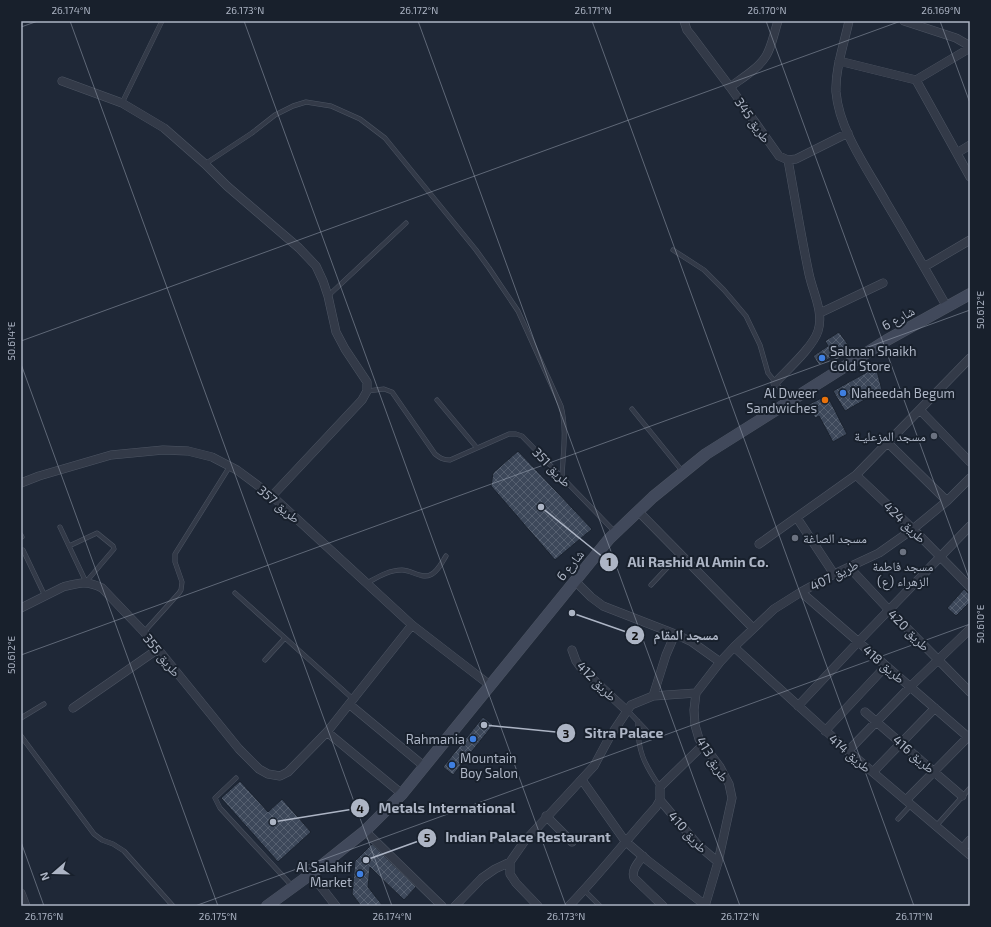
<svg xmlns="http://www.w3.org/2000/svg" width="991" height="927" font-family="'Exo 2','Noto Naskh Arabic',sans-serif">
<defs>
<pattern id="building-cross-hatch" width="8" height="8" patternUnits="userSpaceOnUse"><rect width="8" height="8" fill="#3d485a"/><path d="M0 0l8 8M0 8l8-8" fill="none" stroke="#566070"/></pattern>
</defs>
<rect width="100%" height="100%" fill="#1f2837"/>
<path fill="url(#building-cross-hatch)" stroke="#1a222e" d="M839 332 849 346 819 365 813 356 828 346 825 341Z
M876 367 882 390 845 411 833 391Z
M827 395 847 434 833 442 819 416 815 418 808 405Z
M518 451 592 529 555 560 491 486 493 473Z
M964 589 970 595V602L956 616 947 608Z
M483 717 493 725 453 775 443 767Z
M240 781 268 812 282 799 311 832 278 862 221 798Z
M372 844 416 887 404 900 370 867 368 887 383 906H361L352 894 355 861Z"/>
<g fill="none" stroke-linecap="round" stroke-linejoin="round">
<g stroke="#4d5563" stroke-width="5">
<path id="lane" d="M122 103 162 21
M205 164 252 133 275 115 293 106 306 102 331 106 360 119 385 138 476 250 489 268 518 311 561 406C567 429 563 453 562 477
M673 250 704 270 724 290 746 316 760 345 768 373 790 401
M328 296 406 223
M367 391 384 389 392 392 435 454C440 458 443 460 450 460L509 434H516L522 436 615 532
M437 400 477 448
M632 409 683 472
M60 527 86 582 114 549 113 546 97 533 69 546
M21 535 22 537
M23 550 45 596
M367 583C378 577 389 570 402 570 411 570 422 579 430 575 437 573 442 562 446 556
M651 585 680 554
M235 593 353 699
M144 632 179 593 181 590 182 582 175 562V554L230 466
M265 660 285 638
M627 710 646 730
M21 718 44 704
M638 721C637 750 644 764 660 787
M21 736 94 834 102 840 113 844 124 851 173 906
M236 778 215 798 220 808 293 887
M898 819 911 805
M936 826 970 788
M584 890 600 906"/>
</g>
<g stroke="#4d5563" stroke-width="9">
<path id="street" d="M684 21 687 30 691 35 730 87 779 156 788 160 796 159 848 133
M849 21C844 44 835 69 836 92 839 130 868 170 886 202 907 237 927 272 947 307
M904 21 956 38 970 46
M839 61 916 80 970 48
M916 80 970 177
M62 81 122 103 164 128 205 164 227 186 299 248 316 266 323 281 328 296 336 332 345 349 367 382V391L362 400 272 496
M730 87C742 78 758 69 766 56 772 46 774 33 778 21
M957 153 970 145
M924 267 970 240
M820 313 883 283
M775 383C787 370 813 347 818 331 824 312 813 293 809 274 801 236 795 198 788 160
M920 410 970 462
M888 443 947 501
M856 475 913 529 970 587
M21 483 39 476 111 455 163 450 188 451 212 457 237 470 272 496 412 625 491 686
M638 511 753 628
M797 518 834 574
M759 544 856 475 970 358
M849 567 889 610 970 692
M575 581 591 597 603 606 675 634 692 642 720 662
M801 592 968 737
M21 608 63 587C78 583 87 580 102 588L144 632 239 749 259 769 268 774 280 776 288 772 327 732 412 625
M734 647 848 751 970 855
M572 650 576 661 581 668 626 710
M653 696 666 655 675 634
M349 704 425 767
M798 706 858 642 970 526
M73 708 158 649
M865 712 962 796
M825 731 886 666
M327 732 402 794
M848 751 910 687 970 629
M873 772 935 708
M582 780 625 841 647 860 705 905
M660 800 698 845 718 862
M906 800 970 735
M546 816 572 842
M365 831 442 906
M963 848 970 840
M643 856C638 863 631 870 634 878L663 906
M311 874 336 906
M21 893 26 906
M455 906 482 878 495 869 510 862
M538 906 516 883 510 874V862L524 842 594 766 609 738 631 705 653 696 696 693
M569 906C600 874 627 839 656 807L660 800V787L703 745
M705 906 718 862 732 798 729 784 720 767 699 739 695 725 694 710 696 693 720 662 734 647 774 609 801 592 834 574 879 553 913 529 947 501 970 478"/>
</g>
<g stroke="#4d5563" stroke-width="12">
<path id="secondary" d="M267 906 311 874 365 831 402 794 609 539 653 497 706 454 887 340 970 294"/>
</g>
<use href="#lane" stroke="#333a48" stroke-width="4"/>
<use href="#street" stroke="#333a48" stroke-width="8"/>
<use href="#secondary" stroke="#41495b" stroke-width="11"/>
</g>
<path fill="none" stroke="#adb5c5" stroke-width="1" stroke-opacity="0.45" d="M70 21 392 906M244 21 566 906M418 21 740 906M592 21 914 906M766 21 970 581M940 21 970 103M21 27 38 21M21 341 901 21M21 364 218 906M21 655 970 310M21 842 44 906M195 906 970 624"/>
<g fill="#3f7fe0" stroke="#18202c" stroke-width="1.5">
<circle cx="822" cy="358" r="4"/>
<circle cx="843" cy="393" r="4"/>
<circle cx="473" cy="739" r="4"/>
<circle cx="452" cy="765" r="4"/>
<circle cx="360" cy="874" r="4"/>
</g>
<circle fill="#e8710a" stroke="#18202c" stroke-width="1.5" cx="825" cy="400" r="4"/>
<g fill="#6b7280" stroke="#18202c" stroke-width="1.5">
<circle cx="934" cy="436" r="4"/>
<circle cx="795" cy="538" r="4"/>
<circle cx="903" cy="552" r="4"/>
</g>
<g text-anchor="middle" stroke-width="4" stroke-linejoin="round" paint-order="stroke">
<g font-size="13" fill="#adb5c5" stroke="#18202c">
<text transform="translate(753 120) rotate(55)" y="5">طريق 345</text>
<text transform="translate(898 318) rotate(-29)" y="5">شارع 6</text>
<text transform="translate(552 467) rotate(46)" y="5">طريق 351</text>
<text transform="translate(279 504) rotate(40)" y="5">طريق 357</text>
<text transform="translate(905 522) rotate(44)" y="5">طريق 424</text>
<text transform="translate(570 565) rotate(-51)" y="5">شارع 6</text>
<text transform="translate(834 575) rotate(-27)" y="5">طريق 407</text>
<text transform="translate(909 630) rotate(45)" y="5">طريق 420</text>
<text transform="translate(162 655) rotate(51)" y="5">طريق 355</text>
<text transform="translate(884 664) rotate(41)" y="5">طريق 418</text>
<text transform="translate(597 681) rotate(45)" y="5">طريق 412</text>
<text transform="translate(850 753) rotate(41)" y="5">طريق 414</text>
<text transform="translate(914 754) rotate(41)" y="5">طريق 416</text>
<text transform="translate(713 759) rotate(59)" y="5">طريق 413</text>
<text transform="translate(688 832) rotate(48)" y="5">طريق 410</text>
</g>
<g font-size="13" fill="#adb5c5" stroke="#18202c" text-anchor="start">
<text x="830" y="356">Salman Shaikh<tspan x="830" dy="15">Cold Store</tspan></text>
<text x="817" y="398" text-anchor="end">Al Dweer<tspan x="817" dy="15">Sandwiches</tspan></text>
<text x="851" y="398">Naheedah Begum</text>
<text x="926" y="441" text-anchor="end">مسجد المزعليـة</text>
<text x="803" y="543">مسجد الصاغة</text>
<text x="903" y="571" text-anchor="middle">مسجد فاطمة<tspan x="903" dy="15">الزهراء (ع)</tspan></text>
<text x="465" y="744" text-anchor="end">Rahmania</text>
<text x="460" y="763">Mountain<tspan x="460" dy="15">Boy Salon</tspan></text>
<text x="352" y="872" text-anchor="end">Al Salahif<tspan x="352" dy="15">Market</tspan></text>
</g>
</g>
<path fill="none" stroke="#adb5c5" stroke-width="1.5" d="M541 507L609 562M572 613L635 635M484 725L566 733M273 822L360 808M366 860L427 838"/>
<g fill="#adb5c5" stroke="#18202c" stroke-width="1.5">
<circle cx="541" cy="507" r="4"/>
<circle cx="572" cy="613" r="4"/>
<circle cx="484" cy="725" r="4"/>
<circle cx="273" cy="822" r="4"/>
<circle cx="366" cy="860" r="4"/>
<circle cx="609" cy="562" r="10"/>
<circle cx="635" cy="635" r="10"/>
<circle cx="566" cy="733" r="10"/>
<circle cx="360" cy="808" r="10"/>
<circle cx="427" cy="838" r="10"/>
</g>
<g font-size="12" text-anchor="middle" font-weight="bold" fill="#111">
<text x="609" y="566">1</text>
<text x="635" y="640">2</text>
<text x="566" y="738">3</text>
<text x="360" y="813">4</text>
<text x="427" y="842">5</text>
</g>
<g font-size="14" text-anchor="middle" font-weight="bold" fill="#adb5c5" stroke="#18202c" stroke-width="4" stroke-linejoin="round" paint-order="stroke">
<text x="698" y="567">Ali Rashid Al Amin Co.</text>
<text x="686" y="640">مسجد المقام</text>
<text x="624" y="738">Sitra Palace</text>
<text x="447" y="813">Metals International</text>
<text x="528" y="842">Indian Palace Restaurant</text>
</g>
<rect width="991" height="927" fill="none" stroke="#18202c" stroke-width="44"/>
<g transform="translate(54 873) rotate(250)" stroke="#18202c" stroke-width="3" paint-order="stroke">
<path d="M0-3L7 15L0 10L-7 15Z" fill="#adb5c5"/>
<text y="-6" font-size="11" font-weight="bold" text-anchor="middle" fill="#adb5c5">N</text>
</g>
<rect x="22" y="22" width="947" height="883" fill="none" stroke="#adb5c5" stroke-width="1.5"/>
<g font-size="10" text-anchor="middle" fill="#adb5c5">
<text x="71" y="14">26.174°N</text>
<text x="245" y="14">26.173°N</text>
<text x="419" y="14">26.172°N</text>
<text x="593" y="14">26.171°N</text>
<text x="767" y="14">26.170°N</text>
<text x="941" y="14">26.169°N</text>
<text transform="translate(980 310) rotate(-90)" y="4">50.612°E</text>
<text transform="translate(11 341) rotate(-90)" y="4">50.614°E</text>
<text transform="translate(980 624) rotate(-90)" y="4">50.610°E</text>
<text transform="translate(11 655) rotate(-90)" y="4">50.612°E</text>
<text x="44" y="920">26.176°N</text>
<text x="218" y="920">26.175°N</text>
<text x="392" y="920">26.174°N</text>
<text x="566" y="920">26.173°N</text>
<text x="740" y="920">26.172°N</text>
<text x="914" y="920">26.171°N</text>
</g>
</svg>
